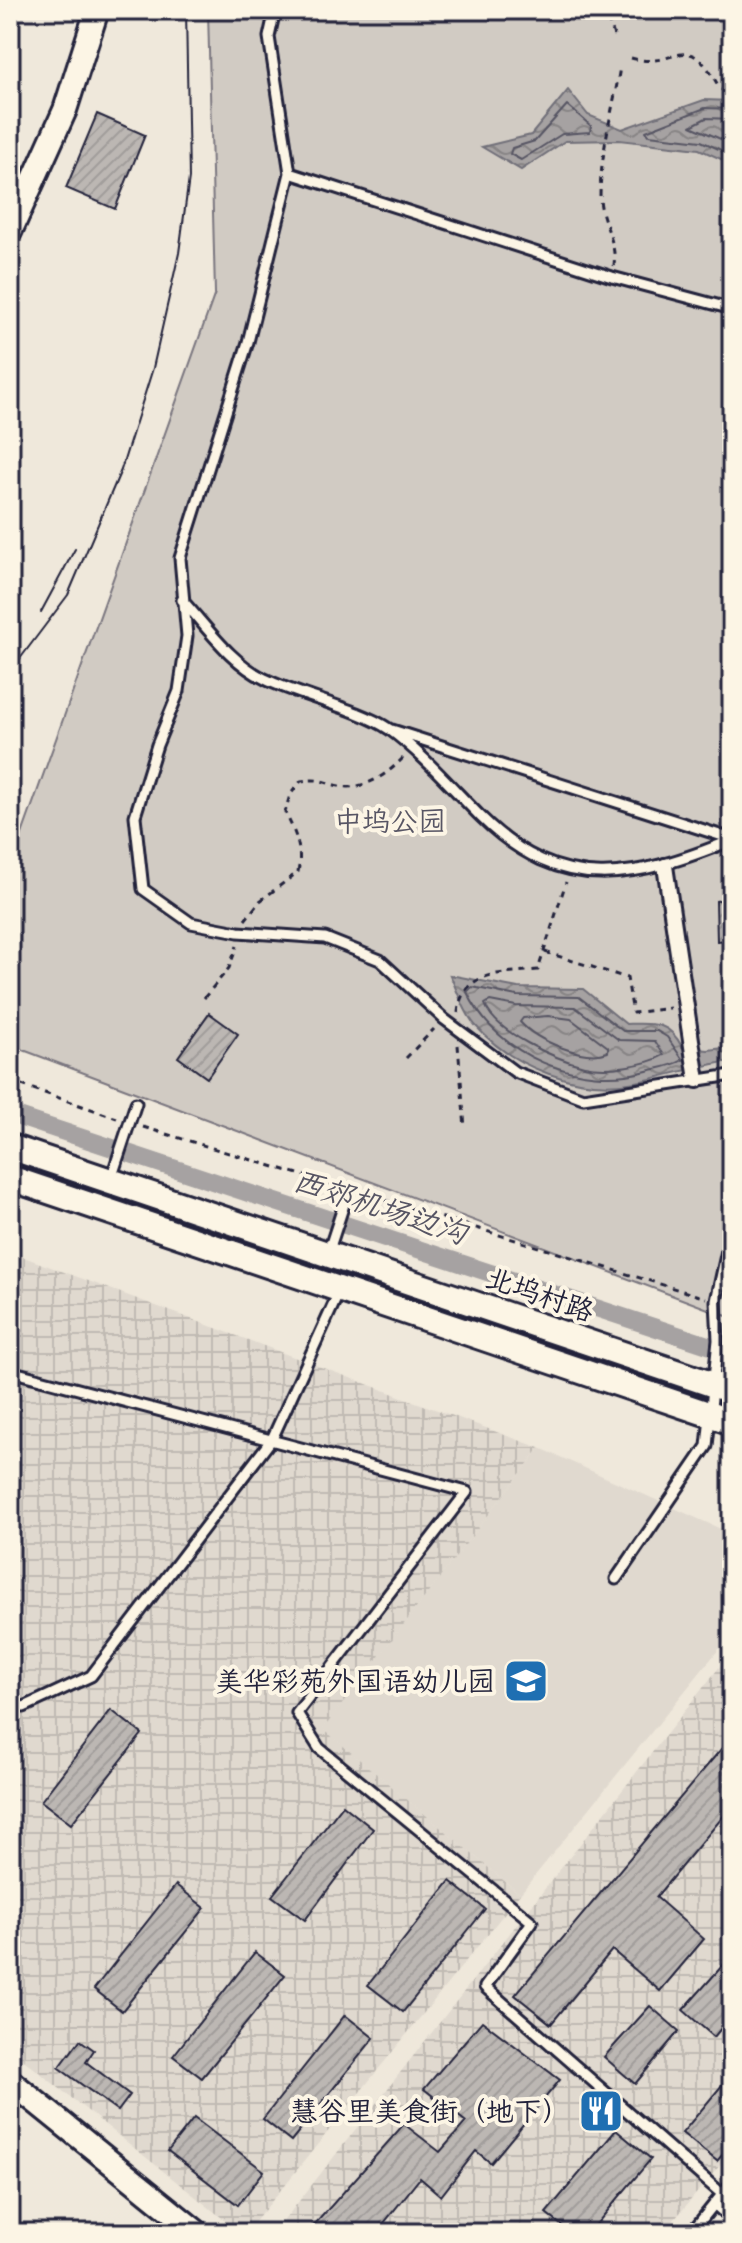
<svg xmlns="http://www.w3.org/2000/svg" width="742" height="2243" font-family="Mynerve,'LXGW WenKai TC',sans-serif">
<defs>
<pattern id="industrial-grid" width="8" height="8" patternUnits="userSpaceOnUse" patternTransform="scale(2)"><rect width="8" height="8" fill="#e0d9cf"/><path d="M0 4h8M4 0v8" fill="none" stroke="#c0bab3"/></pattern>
<pattern id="water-waves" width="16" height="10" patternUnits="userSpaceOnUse" patternTransform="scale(2)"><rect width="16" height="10" fill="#a6a2a2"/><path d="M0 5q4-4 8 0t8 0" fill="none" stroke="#878485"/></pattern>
<pattern id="building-hatch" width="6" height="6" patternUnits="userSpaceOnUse" patternTransform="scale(2)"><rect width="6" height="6" fill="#bcb7b3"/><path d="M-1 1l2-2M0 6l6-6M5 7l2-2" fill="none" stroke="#a19d9b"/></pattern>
</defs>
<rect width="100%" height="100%" fill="#efe8db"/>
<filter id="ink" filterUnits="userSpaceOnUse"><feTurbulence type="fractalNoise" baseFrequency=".0125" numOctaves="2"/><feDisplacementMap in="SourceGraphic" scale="16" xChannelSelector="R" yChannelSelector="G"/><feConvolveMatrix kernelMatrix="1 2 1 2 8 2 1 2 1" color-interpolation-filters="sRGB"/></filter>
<g filter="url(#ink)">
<path fill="#e0d9cf" d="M540 1448 732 1534V1633L520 1894 322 1729Z"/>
<path fill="url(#industrial-grid)" d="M10 1252 540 1448 323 1729 520 1894 246 2233H241L10 2049Z
M732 1651V2151L663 2233H274Z"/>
<path fill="#d1cbc3" stroke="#7a767f" stroke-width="2" d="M208 10H732V1318L10 1045V868L215 293Z"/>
<path fill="url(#water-waves)" stroke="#716f79" stroke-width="2" d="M568 90 588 115 622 129 704 100 732 101V164L699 149 619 140 565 141 521 170 482 147 531 135Z
M450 975 518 988 583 989 626 1024C653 1023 669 1021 682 1047L708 1050 732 1047V1061C699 1065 668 1076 636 1082 580 1093 512 1068 475 1025 464 1012 457 990 450 975Z"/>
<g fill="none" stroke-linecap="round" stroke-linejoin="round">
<path stroke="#575564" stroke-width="2" d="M567 105 591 126 590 132 562 134 521 160 510 154 512 148 535 141Z
M732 109 705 108 646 131 649 135 701 141 732 155
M732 119 706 118 691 126 732 144
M472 987 517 996 579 997 623 1031H657L667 1037 683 1060C673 1066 659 1068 647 1071 579 1089 498 1057 467 992Z
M490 1001 516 1006 575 1007 619 1040 655 1041 664 1055C645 1066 606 1071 584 1066 556 1059 495 1033 485 1004Z
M548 1016 571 1019 608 1047V1052C584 1061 537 1041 520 1022L523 1018Z"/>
<path stroke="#a6a2a2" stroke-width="18" d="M10 1114 732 1353"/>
</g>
<path fill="url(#building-hatch)" stroke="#22223b" stroke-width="2" d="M97 114 145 135 115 209 66 188Z
M732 899V939L717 941 716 901Z
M209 1013 238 1034 207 1078 178 1057Z
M111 1710 142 1734 71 1824 41 1801Z
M732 1736V1806L656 1897 704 1939 660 1991 612 1950 551 2024 515 1995Z
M343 1805 373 1829 305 1920 272 1896Z
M450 1881 485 1909 403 2012 368 1985Z
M176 1885 205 1908 122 2011 94 1989Z
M255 1952 285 1975 202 2078 173 2056Z
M732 1955V2015L714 2037 683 2010Z
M650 2006 679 2031 635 2084 604 2057Z
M345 2015 374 2038 291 2141 263 2119Z
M482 2021 560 2080 491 2163 476 2151 441 2196 420 2178 376 2233H307L404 2124 440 2152 466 2122 424 2089Z
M80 2040 94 2050 86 2062 130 2095 118 2111 59 2068Z
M732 2073V2144L717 2161 682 2133Z
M194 2118 264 2171 238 2205 168 2151Z
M616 2130 651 2159 589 2233H571L546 2213Z"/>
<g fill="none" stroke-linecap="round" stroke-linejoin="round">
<g stroke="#22223b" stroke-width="15">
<path id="service" d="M275 10 269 37 290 173 248 342 180 558 187 636 179 691 157 745 135 816 143 889 191 923 238 932 325 938 380 960 444 1019 515 1072 583 1098 732 1075
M290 173 612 277 732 309
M182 600C207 627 231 663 265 679 299 696 360 709 389 729 422 753 452 788 481 817 562 897 636 879 732 840
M392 730 732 839
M111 1179 136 1103
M328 1253 349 1189
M10 1371 467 1492 297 1713 319 1748 532 1922 485 1987 722 2194
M616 1579 707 1446 718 1340 716 1301 732 1227
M10 1705 24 1707 91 1676 272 1439 340 1290
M714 2204 732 2220
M691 2233 732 2182"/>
</g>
<g stroke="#22223b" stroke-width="20">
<path id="pedestrian" d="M665 866 697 1080"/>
</g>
<g stroke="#22223b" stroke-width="28">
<path id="tertiary" d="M10 232 65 110 97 10
M10 2081 198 2233"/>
</g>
<g stroke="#22223b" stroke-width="30">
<path id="secondary" d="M10 1147 732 1391
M10 1178 732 1422"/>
</g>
<path stroke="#22223b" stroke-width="3" stroke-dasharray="6 6" stroke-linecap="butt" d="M559 10C577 24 591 23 612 16L616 10
M608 19 615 38
M631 58C679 71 686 24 720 89L732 92
M614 266C617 240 601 222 600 198 600 154 613 110 620 67
M245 920 260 901 298 872C303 848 295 833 285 812L290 795 301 781C322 778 321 782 339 786 363 791 387 775 403 758
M545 952 627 978 633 1013 670 1008
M204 998 229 968 237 946
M458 1013C462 969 503 974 538 970L566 882
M458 1045 465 1128
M406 1058 434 1029
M10 1081 117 1118
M143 1127 338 1186
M361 1193 706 1298"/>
<use href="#service" stroke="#fcf5e5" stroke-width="9"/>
<use href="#pedestrian" stroke="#fcf5e5" stroke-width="14"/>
<use href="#tertiary" stroke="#fcf5e5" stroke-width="22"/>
<use href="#secondary" stroke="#fcf5e5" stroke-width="24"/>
<path stroke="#22223b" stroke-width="2" d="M41 612 75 549
M10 672 68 595 121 470 153 368 179 253 189 178 186 10"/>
</g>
</g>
<defs>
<g id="school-square" transform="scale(2.3)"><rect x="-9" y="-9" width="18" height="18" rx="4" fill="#1f6fb2" stroke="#fcf5e5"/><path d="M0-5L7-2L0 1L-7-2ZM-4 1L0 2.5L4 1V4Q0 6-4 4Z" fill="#fff"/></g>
<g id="restaurant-square" transform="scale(2.3)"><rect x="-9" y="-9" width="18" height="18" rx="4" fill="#1f6fb2" stroke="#fcf5e5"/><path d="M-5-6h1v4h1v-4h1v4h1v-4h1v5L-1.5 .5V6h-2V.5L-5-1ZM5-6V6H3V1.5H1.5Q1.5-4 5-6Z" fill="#fff"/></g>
</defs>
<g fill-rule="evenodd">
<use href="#school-square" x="526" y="1681"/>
<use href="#restaurant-square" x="601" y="2111"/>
</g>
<g text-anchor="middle" stroke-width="8" stroke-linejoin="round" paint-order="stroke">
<g font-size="28" fill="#575564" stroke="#fcf5e5">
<text x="390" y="831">中坞公园</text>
</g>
<g font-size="28" fill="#22223b" stroke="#fcf5e5">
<text transform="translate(540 1294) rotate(19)" y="10">北坞村路</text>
</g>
<g font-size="28" fill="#22223b" stroke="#fcf5e5" text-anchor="end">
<text x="495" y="1691">美华彩苑外国语幼儿园</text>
<text x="570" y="2121">慧谷里美食街（地下）</text>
</g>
<g font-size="30" font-style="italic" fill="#575564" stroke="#fcf5e5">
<text transform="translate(380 1207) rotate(18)" y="10">西郊机场边沟</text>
</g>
</g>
<rect width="742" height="2243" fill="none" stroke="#fcf5e5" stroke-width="40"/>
<rect x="20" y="20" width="702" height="2203" fill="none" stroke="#22223b" stroke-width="3" filter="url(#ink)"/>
</svg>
